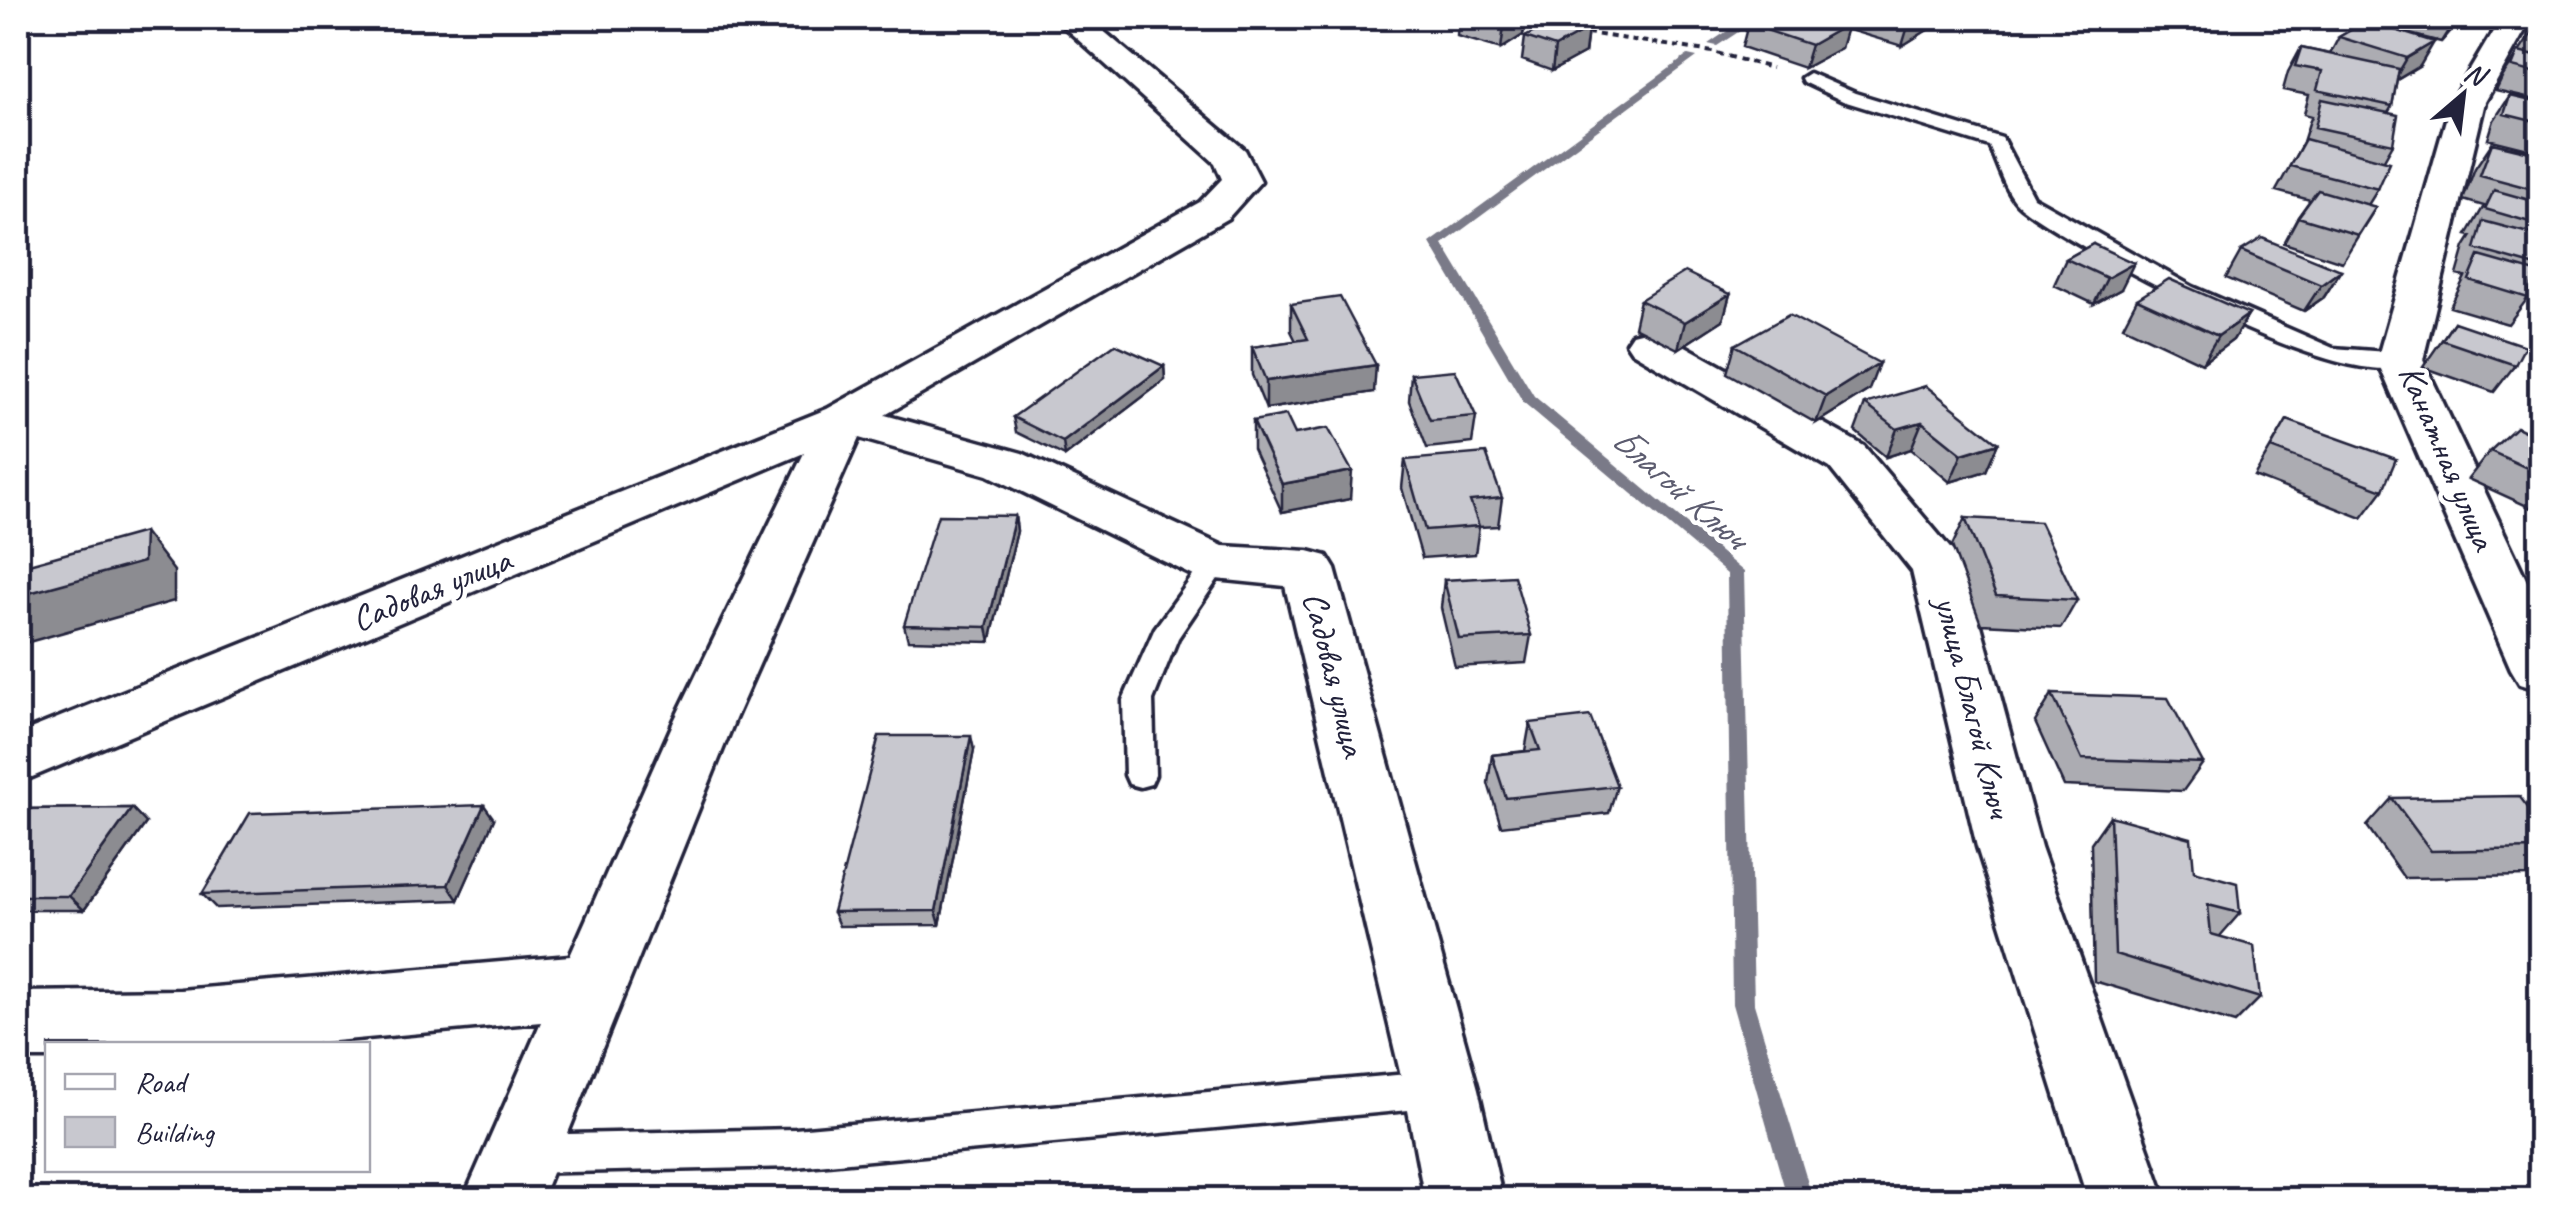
<svg xmlns="http://www.w3.org/2000/svg" width="2558" height="1217" font-family="Caveat,sans-serif">
<rect width="100%" height="100%" fill="#fff"/>
<filter id="ink" filterUnits="userSpaceOnUse"><feTurbulence type="fractalNoise" baseFrequency=".01" numOctaves="2"/><feDisplacementMap in="SourceGraphic" scale="20" xChannelSelector="R" yChannelSelector="G"/><feConvolveMatrix kernelMatrix="1 2 1 2 8 2 1 2 1" color-interpolation-filters="sRGB"/></filter>
<g filter="url(#ink)">
<g fill="none" stroke-linecap="round" stroke-linejoin="round">
<path fill="#7a7a88" fill-rule="evenodd" d="M1759 18H1778L1749 25 1717 46 1708 44 1742 21Z
M1688 55 1697 57 1443 244 1534 396 1744 572 1754 1004 1813 1200H1788L1732 1004 1727 574 1523 402 1430 243Z"/>
<g stroke="#22223b" stroke-width="7">
<path id="service" d="M1809 73 1855 93 2002 138 2033 197 2193 287 2333 348 2400 353 2411 360C2365 408 2069 244 2021 207 2006 195 1997 163 1989 146L1843 101 1803 82 1801 78Z
M1215 555 1228 564 1178 638 1153 700 1155 775 1151 784 1140 787 1129 784 1125 775 1123 700 1155 628 1206 558Z
M1441 1071 1454 1077 1460 1089 1454 1101 1441 1107 795 1167 523 1173 509 1167 504 1154 509 1141 523 1135 795 1129Z"/>
</g>
<g stroke="#22223b" stroke-width="7">
<path id="minor" d="M1054 18H1088L1245 150 1261 181 1228 218 885 415 1022 453 1223 546 1308 551 1327 556 1335 569 1478 1089 1503 1200H1425L1404 1089 1285 586 1196 577 988 475 859 438 735 719 541 1200H463L541 1022 302 1044H48V1058H18V992L180 990 570 956 675 719 804 453 18 783V734L827 409 1200 202 1222 179 1215 163Z
M1514 18H1555L1558 22 1542 32 1518 25Z
M2501 18H2532L2485 102 2423 360 2540 609V690L2520 684 2511 669 2377 360 2451 102Z
M1648 330 1664 334 1864 446 1965 566 2041 847 2166 1200H2088L1977 847 1912 571 1830 468 1632 352 1626 343 1632 334Z"/>
</g>
<path stroke="#22223b" stroke-width="4" stroke-dasharray="6 5" stroke-linecap="butt" d="M1587 33 1713 52 1771 68"/>
<use href="#service" fill="#fff" fill-rule="evenodd"/>
<use href="#minor" fill="#fff" fill-rule="evenodd"/>
</g>
<path fill="#acacb2" stroke="#22223b" stroke-width="2.5" d="M1458 18H1526L1523 35 1501 49 1457 36Z
M1839 18H1933L1929 29 1902 46 1846 29 1841 48 1804 68 1742 47 1748 24 1838 21Z
M2368 18H2462L2441 42 2395 30 2420 66 2397 80 2392 106 2388 113 2393 144 2384 160 2378 189 2368 205 2376 207 2342 262 2284 243 2298 217 2310 200 2276 191 2303 142 2309 123 2312 116 2304 114 2309 95 2283 90 2288 72 2301 48 2330 54 2339 37 2366 22Z
M2540 21V101L2496 91 2503 76Z
M1588 29 1585 53 1552 71 1522 60 1525 37Z
M2510 96 2540 103V271L2533 281 2528 298 2508 324 2450 307 2465 277 2457 275 2465 247 2472 236 2467 235 2484 206 2463 200 2475 168 2492 143 2534 153 2536 151 2488 139 2494 120Z
M2093 244 2121 289 2094 304 2054 285 2066 259Z
M2241 251 2341 270 2324 297 2304 311 2226 278Z
M1730 294 1723 320 1678 349 1634 327 1640 300Z
M2137 299 2249 314 2233 340 2202 363 2123 326Z
M1291 304 1374 392 1266 409 1252 375V347L1296 341 1291 331Z
M2454 322 2515 365 2494 392 2423 367Z
M1735 345 1869 390 1816 423 1727 373Z
M1164 366 1165 380 1065 456 1016 432 1013 417Z
M1411 374 1476 416 1472 443 1427 448 1409 401Z
M1865 404 1998 443 1986 471 1950 482 1911 449 1886 457 1855 431Z
M2287 420 2383 490 2362 518 2254 476Z
M1253 421 1295 434 1350 499 1282 512 1253 449Z
M2540 438V509L2538 511 2468 479 2490 451Z
M1405 460 1502 498 1498 526 1479 527 1475 554 1422 558 1402 488Z
M1015 516 1017 531 990 642 908 640 904 625Z
M1965 518 2077 600 2061 628 1981 624 1952 546Z
M1444 580 1531 635 1526 663 1455 667 1441 608Z
M2052 694 2203 763 2183 791 2064 786 2035 722Z
M1530 723 1617 786 1609 813 1501 826 1488 783 1492 755 1525 751Z
M974 750 940 925 839 926 833 912Z
M2392 798 2540 823V868L2531 876 2404 878 2367 826Z
M132 808 146 823 84 910H18V809Z
M2110 816 2194 871 2240 913 2220 936 2260 998 2235 1023 2094 981 2091 843Z
M494 819 458 900 216 908 202 894Z"/>
<path fill="#8c8c91" stroke="#22223b" stroke-width="2.5" d="M1518 18H1526L1523 35 1501 49 1504 26Z
M1918 18H1933L1929 29 1902 46 1909 23Z
M2397 18H2403L2395 30 2384 42Z
M2456 18H2462L2441 42Z
M1848 24 1841 48 1804 68 1811 45Z
M1588 29 1585 53 1552 71 1555 47Z
M2434 42 2420 66 2393 82 2407 58Z
M2134 263 2121 289 2094 304 2107 278Z
M2341 270 2324 297 2304 311 2321 285Z
M1730 294 1723 320 1678 349 1685 322Z
M2249 314 2233 340 2202 363 2218 336Z
M1879 363 1869 390 1816 423 1826 396Z
M1376 365 1374 392 1266 409V381Z
M1164 366 1165 380 1065 456 1063 442Z
M1922 422 1911 449 1886 457 1897 429Z
M1998 443 1986 471 1950 482 1962 454Z
M1352 471 1350 499 1282 512V484Z
M1015 516 1017 531 990 642 987 627Z
M144 532 174 571V601L18 645V596Z
M971 736 974 750 940 925 936 911Z
M484 805 494 819 458 900 448 885Z
M132 808 146 823 84 910 69 896Z"/>
<path fill="#c8c8cf" stroke="#22223b" stroke-width="2.5" d="M1476 18H1518L1504 26Z
M1759 18H1827L1848 24 1811 45 1748 24Z
M1890 18H1918L1909 23Z
M1559 19 1588 29 1555 47 1525 37Z
M2366 21 2434 42 2407 58 2339 37Z
M2538 23H2540V37L2531 35Z
M2301 48 2399 69 2392 106 2317 90 2322 71 2295 66Z
M2518 52 2540 57V74L2512 67Z
M2510 96 2540 103V123L2504 114Z
M2322 99 2398 115 2393 144 2315 127Z
M2305 139 2390 162 2378 189 2290 166Z
M2492 143 2538 154 2540 146V191L2480 175Z
M2318 190 2376 207 2358 235 2298 217Z
M2494 190 2540 203V225L2485 209Z
M2483 221 2540 236V267L2475 249Z
M2262 238 2341 270 2321 285 2241 251Z
M2093 244 2134 263 2107 278 2066 259Z
M2479 256 2536 272 2528 298 2469 280Z
M1685 272 1730 294 1685 322 1640 300Z
M2169 279 2249 314 2218 336 2137 299Z
M1340 297 1376 365 1266 381 1252 347 1308 339 1291 304Z
M1789 315 1879 363 1826 396 1735 345Z
M2454 322 2525 346 2515 365 2442 340Z
M1115 344 1164 366 1063 442 1013 417Z
M1455 370 1476 416 1430 420 1411 374Z
M1926 386 1998 443 1962 454 1922 422 1897 429 1865 404Z
M1286 415 1295 434 1328 428 1352 471 1282 484 1253 421Z
M2287 420 2396 459 2383 490 2271 448Z
M2516 427 2540 438V474L2490 451Z
M1486 453 1502 498 1470 501 1479 526 1425 530 1405 460Z
M938 515 1015 516 987 627 904 625Z
M1965 518 2040 522 2077 600 1996 596Z
M144 532 143 562 18 596V567Z
M1514 576 1531 635 1459 639 1444 580Z
M2052 694 2168 698 2203 763 2082 759Z
M1590 716 1617 786 1506 798 1492 755 1540 750 1530 723Z
M879 736H971L936 911 833 912Z
M2519 796 2540 823V849L2431 851 2392 798Z
M484 805 448 885 202 894 250 813Z
M132 808 69 896H18V809Z
M2110 816 2191 838 2194 871 2237 883 2240 913 2208 905 2211 934 2254 946 2260 998 2115 954Z"/>
</g>
<g text-anchor="middle" stroke-width="9" stroke-linejoin="round" paint-order="stroke">
<g font-size="35" fill="#22223b" stroke="#fff">
<text transform="translate(2448 457) rotate(67)" y="12">Канатная улица</text>
<text transform="translate(431 589) rotate(-22)" y="12">Садовая улица</text>
<text transform="translate(1335 674) rotate(76)" y="12">Садовая улица</text>
<text transform="translate(1974 707) rotate(76)" y="12">улица Благой Ключ</text>
</g>
<g font-size="38" font-style="italic" fill="#5c5c6f" stroke="#fff">
<text transform="translate(1680 487) rotate(41)" y="13">Благой Ключ</text>
</g>
</g>
<rect width="2558" height="1217" fill="none" stroke="#fff" stroke-width="60"/>
<rect x="30" y="30" width="2498" height="1157" fill="none" stroke="#22223b" stroke-width="4" filter="url(#ink)"/>
<rect x="45" y="1042" width="325" height="130" fill="#ffffff" stroke="#a7a7b1" stroke-width="2.5"/>
<rect x="65" y="1074" width="50" height="15" fill="#ffffff" stroke="#a7a7b1" stroke-width="2.5"/>
<text x="135" y="1092" font-size="30" fill="#22223b">Road</text>
<rect x="65" y="1117" width="50" height="30" fill="#c8c8cf" stroke="#a7a7b1" stroke-width="2.5"/>
<text x="135" y="1142" font-size="30" fill="#22223b">Building</text>
<g transform="translate(2463 95) rotate(28)" stroke="#ffffff" stroke-width="8" paint-order="stroke">
<path d="M0-8L18 38L0 25L-18 38Z" fill="#22223b"/>
<text y="-15" font-size="28" font-weight="bold" text-anchor="middle" fill="#22223b">N</text>
</g>
</svg>
